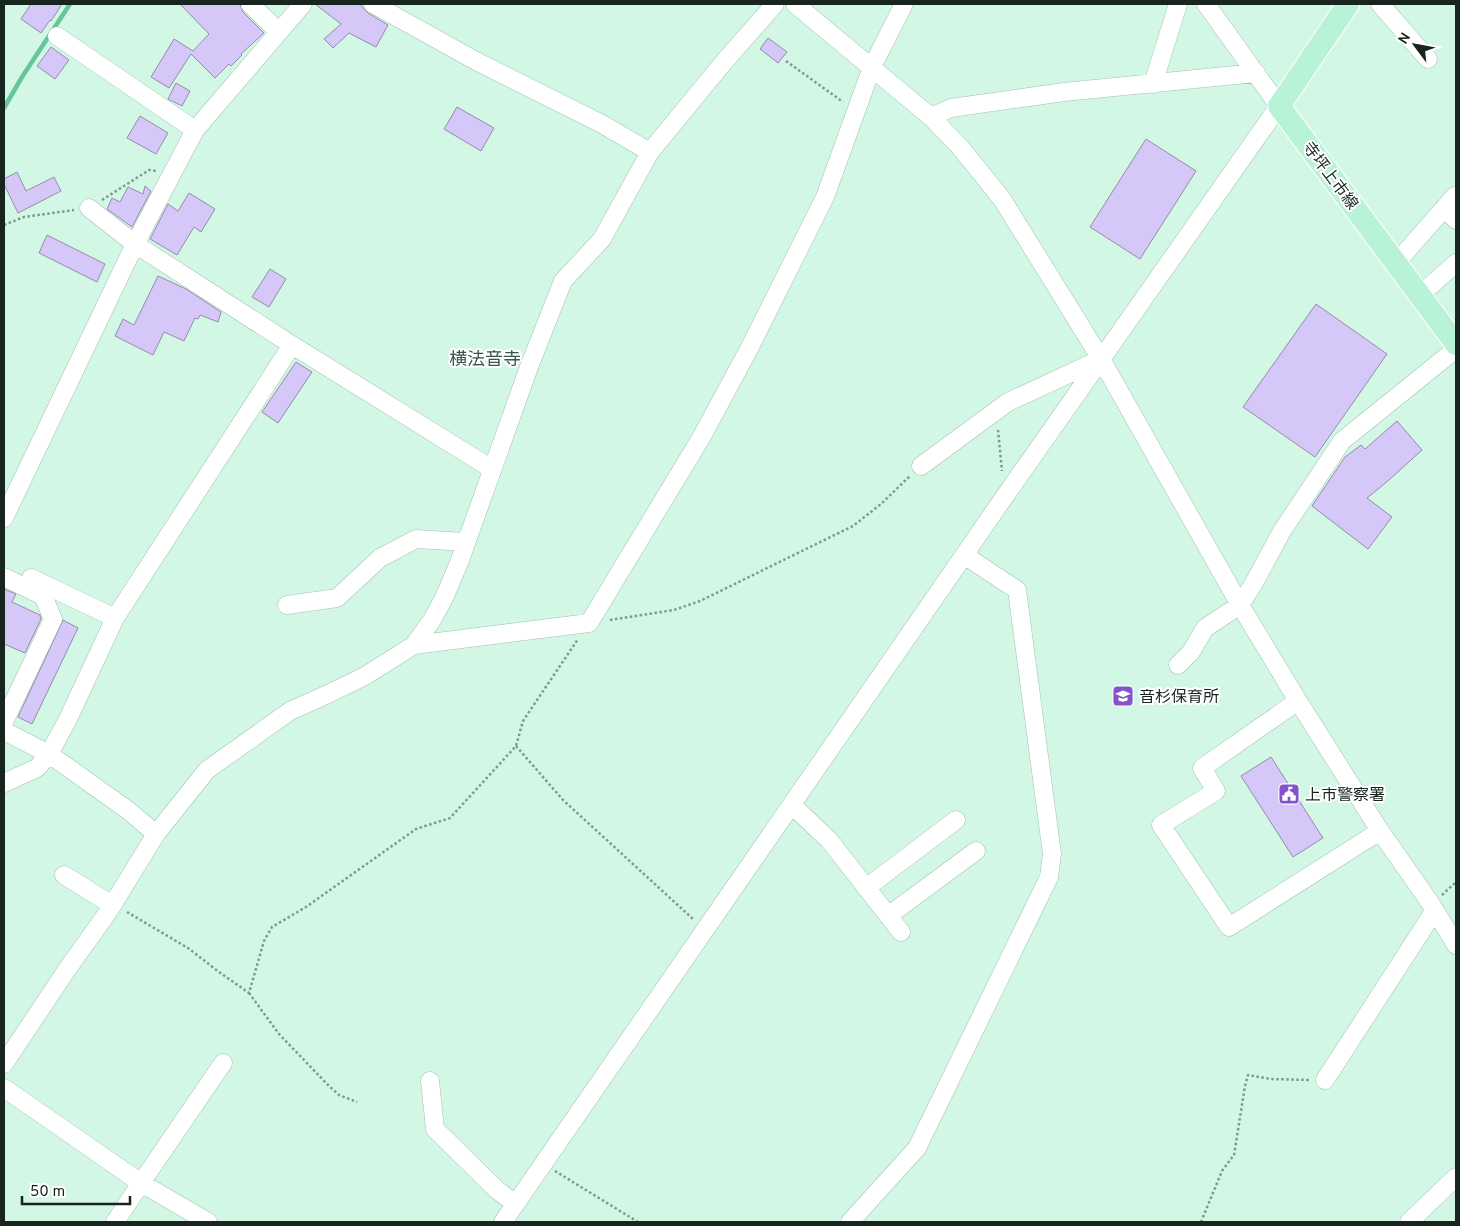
<svg xmlns="http://www.w3.org/2000/svg" width="1460" height="1226" font-family="Overpass,'Noto Sans JP',sans-serif">
<rect width="100%" height="100%" fill="#d3f7e5"/>
<g fill="none" stroke-linecap="round" stroke-linejoin="round">
<path stroke="#66c79c" stroke-width="4.5" d="M4 108 22 77 70 4"/>
</g>
<path fill="#d5c7f7" stroke="#948ca9" d="M31 4H62L51 21 50 20 41 33 21 19Z
M180 4H240L243 12 264 33 241 54 242 55 231 66 229 64 215 78 191 54 169 88 151 77 174 39 193 51 209 34Z
M315 4H360L368 13 388 25 376 47 349 33 333 48 324 39 341 24Z
M768 38 787 52 778 63 760 49Z
M51 47 69 60 55 79 37 66Z
M176 83 190 91 182 106 168 99Z
M457 107 494 128 481 151 444 129Z
M140 116 168 133 156 154 127 138Z
M1146 139 1196 171 1140 259 1090 227Z
M17 172 26 191 54 177 61 191 18 213 4 184V179Z
M145 186 151 191 132 227 107 209 112 198 120 202 128 187 143 194Z
M189 193 215 209 201 232 194 227 177 255 150 239 168 204 178 211Z
M47 235 105 264 97 282 39 253Z
M270 269 286 279 269 307 252 297Z
M158 276 186 289 221 312 218 322 200 315 198 319 195 318 184 341 164 332 153 355 115 336 123 319 134 325Z
M1316 304 1387 354 1315 457 1243 407Z
M296 362 312 372 278 423 262 412Z
M1397 421 1422 450 1389 480 1367 498 1392 517 1368 549 1312 506 1345 457 1361 445 1365 449Z
M4 589 16 594 12 602 40 615 41 619 25 653 4 644Z
M63 620 78 628 32 724 18 717Z
M1271 757 1323 838 1293 857 1241 776Z"/>
<g fill="none" stroke-linecap="round" stroke-linejoin="round">
<g stroke="#a0c2b1" stroke-width="19">
<path id="minor" d="M250 4 279 32
M373 4 476 61 602 124 650 152
M795 4 931 117 960 147 1002 199 1101 359 1240 605 1298 701 1380 831 1431 904 1456 945
M1380 4 1428 59
M57 36 195 130
M1153 84 1178 4
M931 117 951 108 1064 92 1256 73
M89 208 135 244 292 345 492 469
M1444 208 1456 220
M1396 263 1455 196
M1420 295 1456 263
M921 466 1008 402 1101 359
M4 518 135 244 195 130 303 4
M4 577 43 596 53 619 4 722
M31 578 115 618
M287 605 337 598 380 558 416 539 466 542
M414 645 589 623 701 438 750 347 825 197 872 67 904 4
M1178 665 1191 652 1205 628 1240 605 1254 583 1282 531 1342 441 1456 349
M1298 701 1202 768 1216 791 1161 825 1229 927 1380 831
M4 731 49 754 129 811 156 834
M4 783 37 768 49 754 68 719 115 618 292 345
M792 805 829 840 901 932
M64 875 112 905
M866 888 956 820
M888 916 976 851
M4 1064 66 971 108 912 156 834 207 770 290 711 328 694 365 676 414 645 432 620 445 596 460 560 529 367 563 281 602 239 650 152 723 63 775 4
M1325 1080 1435 910
M430 1081 435 1129 497 1190 516 1204
M4 1088 141 1183 115 1222
M208 1222 141 1183 223 1063
M503 1222 1005 496 1279 106 1206 4
M850 1222 917 1148 1049 877 1052 854 1017 590 964 555
M1409 1222 1456 1177"/>
</g>
<g stroke="#fff" stroke-width="24">
<path id="major" d="M1348 4 1279 106 1456 344"/>
</g>
<path stroke="#7f998c" stroke-width="2.5" stroke-dasharray="2.5 2.5" stroke-linecap="butt" d="M786 61 843 102
M102 200 149 170 156 171
M4 225 24 217 74 210
M998 430 1002 471
M610 620 674 610 700 601 853 526 881 504 911 475
M516 746 563 800 693 919
M1442 895 1456 882
M127 912 188 948 219 972 249 993 264 941 272 927 306 907 416 829 450 818 516 746 523 721 578 639
M249 993 279 1034 329 1086 339 1095 357 1102
M555 1171 638 1222
M1201 1222 1222 1171 1234 1155 1245 1086 1248 1075 1271 1079 1311 1080"/>
<use href="#minor" stroke="#fff" stroke-width="18"/>
<use href="#major" stroke="#b8f2d7" stroke-width="22"/>
</g>
<defs>
<g id="school-square" transform="scale(1.125)"><rect x="-9" y="-9" width="18" height="18" rx="4" fill="#8353cc" stroke="#fff"/><path d="M0-5L7-2L0 1L-7-2ZM-4 1L0 2.5L4 1V4Q0 6-4 4Z" fill="#fff"/></g>
<g id="civic-square" transform="scale(1.125)"><rect x="-9" y="-9" width="18" height="18" rx="4" fill="#8353cc" stroke="#fff"/><path d="M-.6-6.5H3V-4.5H.6V-3L4-1V1h2V6H-6V1h2V-1L-.6-3ZM-1.2 2.5V6h2.4V2.5Z" fill="#fff"/></g>
</defs>
<g fill-rule="evenodd">
<use href="#school-square" x="1123" y="696"/>
<use href="#civic-square" x="1289" y="794"/>
</g>
<g text-anchor="middle" stroke-width="4" stroke-linejoin="round" paint-order="stroke">
<g font-size="16" fill="#18251f" stroke="#fff">
<text transform="translate(1331 175) rotate(53)" y="6">寺坪上市線</text>
</g>
<g font-size="16" fill="#18251f" stroke="#fff" text-anchor="start">
<text x="1139" y="702">音杉保育所</text>
<text x="1305" y="800">上市警察署</text>
</g>
<g font-size="18" fill="#385748" stroke="#fff">
<text x="485" y="365">横法音寺</text>
</g>
</g>
<rect width="1460" height="1226" fill="none" stroke="#18251f" stroke-width="10"/>
<g transform="translate(1415 45) rotate(302)" stroke="#ffffff" stroke-width="4" paint-order="stroke">
<path d="M0-4L9 19L0 12L-9 19Z" fill="#18251f"/>
<text y="-8" font-size="14" font-weight="bold" text-anchor="middle" fill="#18251f">N</text>
</g>
<path d="M22 1196v8h108v-8" fill="none" stroke="#18251f" stroke-width="2.5"/>
<text x="30" y="1196" font-size="15" fill="#18251f" stroke="#ffffff" stroke-width="4" paint-order="stroke">50 m</text>
</svg>
